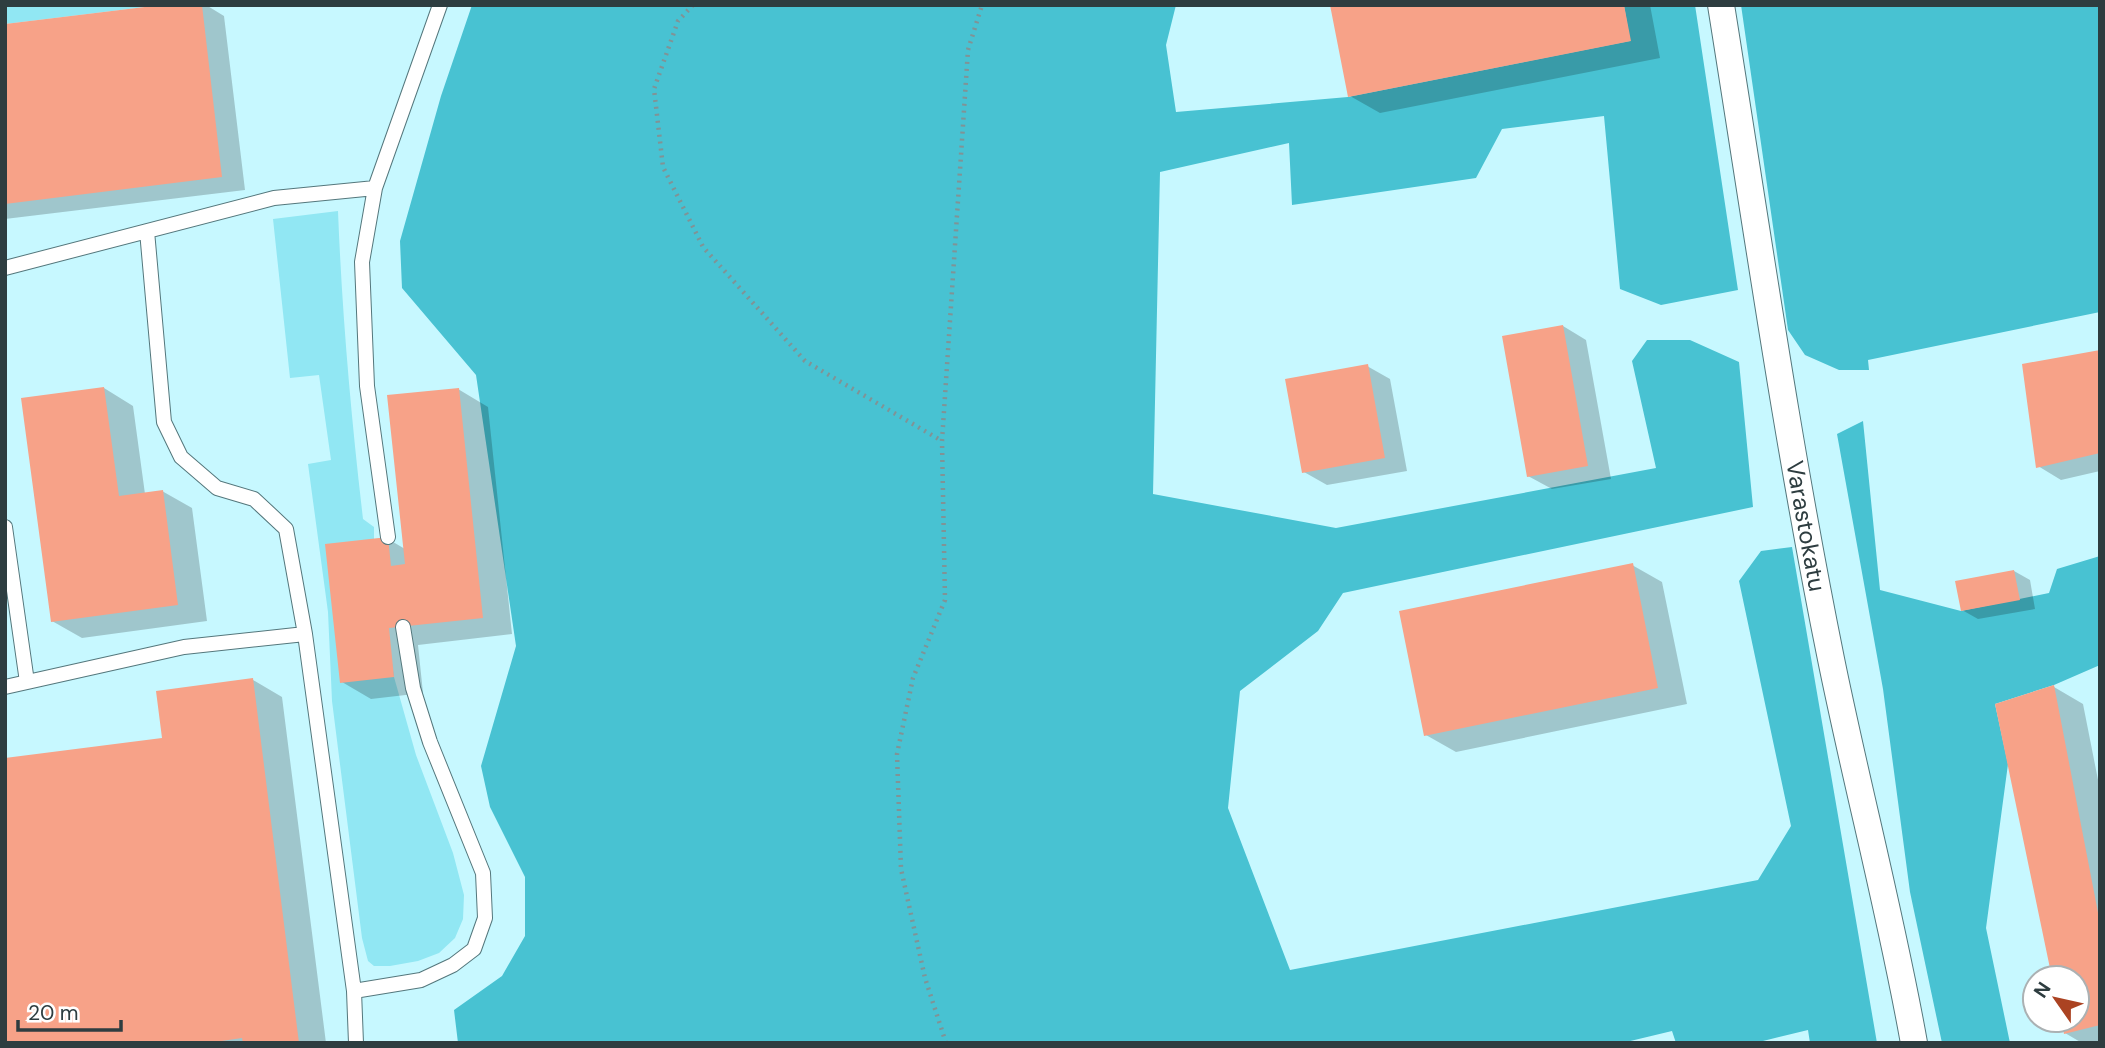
<svg xmlns="http://www.w3.org/2000/svg" width="2105" height="1048" font-family="'DM Sans',sans-serif">
<rect width="100%" height="100%" fill="#e4fbfe"/>
<path fill="#c7f8ff" fill-rule="evenodd" d="M5 5H2100V1043H5ZM2035 978H2077V1020H2035Z"/>
<path fill="#91e7f3" d="M5 5H161L5 24Z
M338 211C342 314 351 416 363 519L374 527V539L394 677 416 755 453 853 464 895 463 919 455 938 439 953 418 961 390 966H374L368 961 362 938 332 701 328 612 308 464 331 460 319 375 290 378 273 219Z"/>
<path fill="#48c2d2" d="M472 5H1176L1166 45 1176 112 1348 97 1630 41 1624 5H1695L1738 290 1661 305 1620 289 1604 116 1502 129 1476 178 1292 205 1289 143 1160 172 1153 494 1336 528 1656 468 1632 361 1647 340H1690L1739 362 1753 507 1343 593 1318 631 1240 691 1228 808 1290 970 1758 880 1791 826 1739 581 1761 551 1792 547 1877 1043H1810L1808 1030 1755 1043H1676L1672 1031 1622 1043H458L454 1010 502 976 525 936V877L490 807 481 766 516 646 476 375 402 288 400 241 441 96Z
M1741 5H2100V312L1868 360 1869 370H1839L1805 355 1788 330Z
M1863 421 1880 590 1961 611 2049 593 2057 569 2100 556V665L2054 685 1995 704 2008 764 1986 928 2010 1043H1942L1910 892 1883 689 1837 434Z"/>
<path fill="#0003" d="M175 5H206L224 16 245 190 5 219V26Z
M1332 5H1650L1660 58 1380 113 1350 96Z
M1563 326 1586 340 1611 479 1552 489 1528 476Z
M2100 351V471L2061 480 2038 466Z
M1367 366 1390 379 1407 471 1327 485 1304 472Z
M104 388 133 406 145 494 162 491 192 508 207 621 82 638 52 621Z
M458 389 488 407 512 634 418 645 423 693 371 699 342 682 388 539 405 549Z
M1632 565 1662 582 1687 704 1456 752 1426 735Z
M2014 571 2030 580 2035 609 1978 619 1962 610Z
M253 680 282 697 326 1043H5L164 739Z
M2054 687 2083 704 2100 790V1043H2082L2065 1033 2063 1020H2077V978H2054Z"/>
<path fill="#f7a288" d="M161 5H202L222 177 5 204V24Z
M1330 5H1624L1631 41 1348 97Z
M1563 325 1588 466 1527 477 1502 336Z
M2100 350V453L2036 468 2022 364Z
M1368 364 1385 458 1302 473 1285 379Z
M104 387 119 496 163 490 178 605 51 622 21 398Z
M459 388 483 618 389 628 394 677 340 683 325 544 388 537 391 566 405 564 387 395Z
M1633 563 1658 688 1424 736 1399 611Z
M2014 570 2020 600 1961 611 1955 581Z
M253 678 299 1043H243L242 1038 208 1043H5V758L162 738 156 691Z
M2054 685 2100 923V1025L2064 1034 2061 1020H2077V978H2052L1995 704Z"/>
<g fill="none" stroke-linecap="round" stroke-linejoin="round">
<g stroke="#54777c" stroke-width="16">
<path id="lane" d="M375 188 362 262 367 386 388 537
M147 231 164 422 181 457 217 488 254 499 286 529 305 634
M5 268 274 198 375 188 440 5
M5 527 27 682
M5 687 184 647 305 634 354 991 356 1043
M354 991 421 980 453 965 474 949 485 918 483 873 430 742 413 688 403 627"/>
</g>
<g stroke="#54777c" stroke-width="28">
<g id="street">
<path id="s1" d="M1721 5C1756 223 1787 442 1831 659 1857 787 1891 914 1914 1043"/>
</g>
</g>
<path stroke="#809396" stroke-width="4.5" stroke-dasharray="2 5" stroke-linecap="butt" d="M693 5 678 21 654 89 663 167 703 247 805 361 942 441
M946 1043 925 978 901 869 897 754 913 678 945 600 942 441 968 50 982 5"/>
<use href="#lane" stroke="#fff" stroke-width="14"/>
<use href="#street" stroke="#fff" stroke-width="26"/>
</g>
<g text-anchor="middle" stroke-width="5" stroke-linejoin="round" paint-order="stroke">
<g font-size="24" fill="#2e3d40" stroke="#fff">
<text dy="8" stroke="none"><textPath href="#s1" startOffset="528">Varastokatu</textPath></text>
</g>
</g>
<rect width="2105" height="1048" fill="none" stroke="#2e3d40" stroke-width="14"/>
<g transform="translate(2056 999) rotate(304)"><circle r="33" fill="#ffffff" stroke="#abb1b3" stroke-width="2"/>
<path d="M0-5L12 26L0 18L-12 26Z" fill="#ab4322"/>
<text y="-10" font-size="19" font-weight="bold" text-anchor="middle" fill="#2e3d40">N</text>
</g>
<path d="M18 1020v10h103v-10" fill="none" stroke="#2e3d40" stroke-width="3.5"/>
<text x="28" y="1020" font-size="21" fill="#2e3d40" stroke="#ffffff" stroke-width="5" paint-order="stroke">20 m</text>
</svg>
